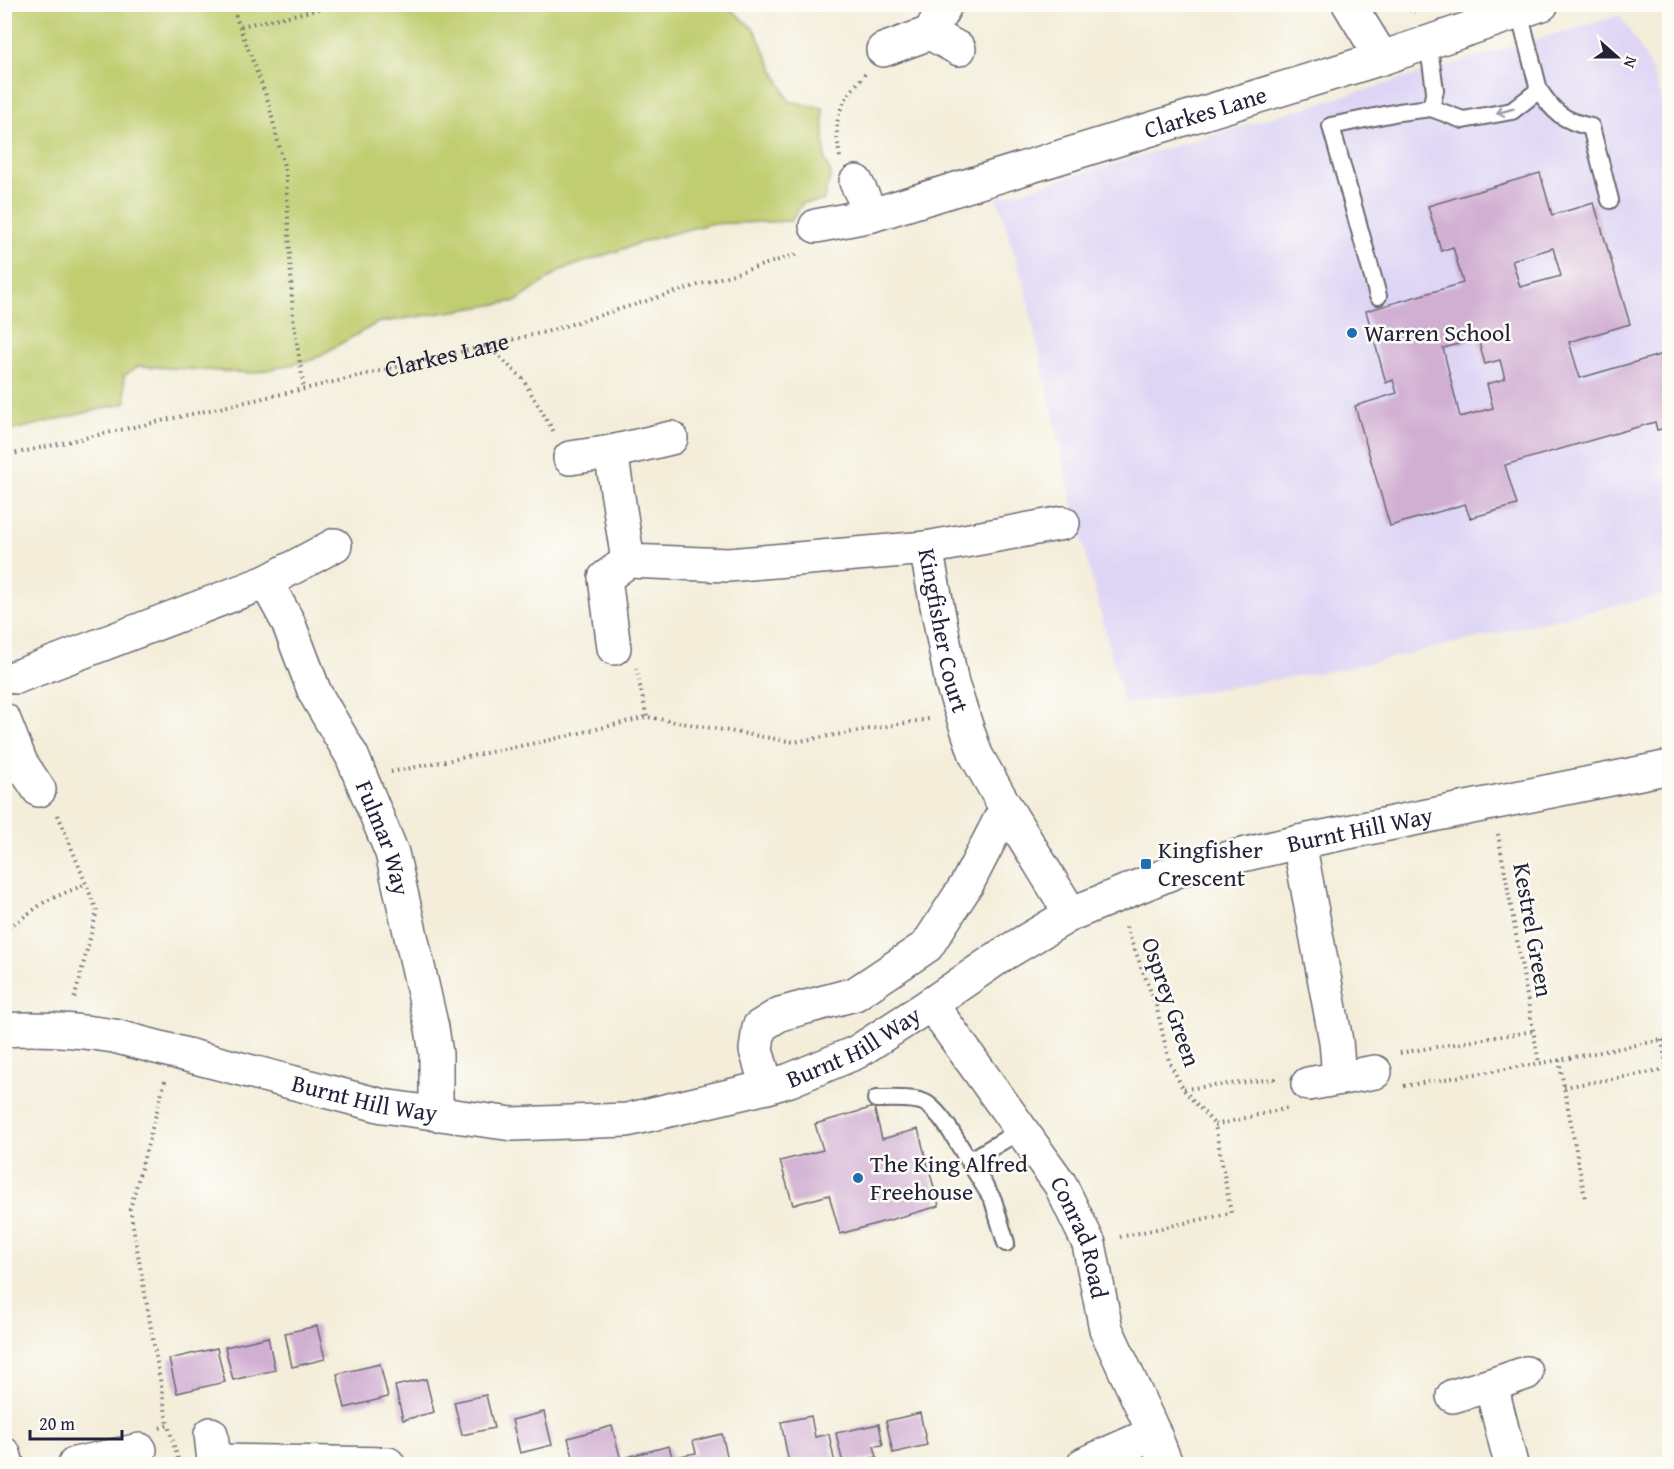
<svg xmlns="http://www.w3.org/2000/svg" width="1674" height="1469" font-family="'Gentium Book Plus',serif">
<rect width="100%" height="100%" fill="#fdfcf7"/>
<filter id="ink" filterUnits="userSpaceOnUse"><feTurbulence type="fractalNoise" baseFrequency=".0167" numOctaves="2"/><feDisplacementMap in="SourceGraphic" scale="12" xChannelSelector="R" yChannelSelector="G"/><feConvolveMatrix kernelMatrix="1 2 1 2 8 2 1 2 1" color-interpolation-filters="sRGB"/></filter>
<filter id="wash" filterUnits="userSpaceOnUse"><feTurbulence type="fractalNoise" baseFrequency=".008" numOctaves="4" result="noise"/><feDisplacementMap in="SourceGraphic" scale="24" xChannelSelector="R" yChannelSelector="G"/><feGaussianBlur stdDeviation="1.35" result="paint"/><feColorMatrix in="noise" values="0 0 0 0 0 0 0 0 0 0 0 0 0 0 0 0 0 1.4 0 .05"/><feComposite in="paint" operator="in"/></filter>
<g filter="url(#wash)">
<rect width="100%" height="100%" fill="#f3edd9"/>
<path fill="#ded5f5" d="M1620 15 1649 63 1669 119V593L1348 668 1124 704 1072 502 1025 288 997 198Z"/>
<path fill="#c0cd6f" stroke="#717855" stroke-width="1.5" d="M4 5H726L754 29 789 101 823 108 825 159 831 174 823 201 803 203 791 221 708 224 652 239 561 270 517 301 377 323 312 360 253 373 138 366 124 376 126 403 5 432Z"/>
<g id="blocks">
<path fill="#d1afd3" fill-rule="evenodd" d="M1540 173 1552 215 1594 203 1630 324 1569 342 1580 378 1670 352V427L1657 430 1655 422 1505 465 1517 505 1470 518 1465 504 1390 526 1355 406 1397 393 1393 380 1386 383 1366 311 1463 283 1453 247 1441 251 1428 206ZM1553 248 1561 276 1520 287 1512 260ZM1478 339 1485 364 1500 360 1505 379 1487 384 1493 408 1460 417 1443 348Z
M874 1107 882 1139 918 1129 939 1206 840 1234 829 1195 793 1205 780 1161 823 1150 815 1124Z
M317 1326 325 1359 292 1367 285 1333Z
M268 1337 275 1370 233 1380 225 1347Z
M217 1348 225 1382 177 1393 169 1359Z
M380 1364 388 1397 345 1408 337 1374Z
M426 1379 434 1412 403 1420 395 1386Z
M486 1395 494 1428 462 1435 454 1402Z
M544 1412 552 1445 520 1453 512 1420Z
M920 1413 927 1445 893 1453 886 1421Z
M811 1416 815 1437 829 1434 835 1464H789L781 1422Z
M879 1424 883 1445 874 1446 877 1457 843 1464 836 1433Z
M612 1426 621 1460 610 1463V1464H575L568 1438Z
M722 1434 729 1464H682L680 1456 696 1453 693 1441Z
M669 1446 674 1464H629L627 1457Z"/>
</g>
</g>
<g filter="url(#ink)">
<use href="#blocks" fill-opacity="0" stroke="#6b6972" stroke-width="1.5"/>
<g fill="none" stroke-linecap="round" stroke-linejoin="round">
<g stroke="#6b6972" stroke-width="20">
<path id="service" d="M1428 42 1435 90 1431 108 1463 120 1512 111 1539 90 1519 12
M1539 90C1554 113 1564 121 1591 127L1610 200
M1378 296 1331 126 1399 112 1431 108
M876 1099C889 1099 917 1097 927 1104 944 1116 958 1144 969 1161L1021 1130
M969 1161 993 1200 1006 1243"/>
</g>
<g stroke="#6b6972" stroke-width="36">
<g id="minor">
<path d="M946 4 930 33 959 49"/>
<path d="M1349 4 1382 58"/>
<path d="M883 50 930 33"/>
<path d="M856 182 872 215"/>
<path id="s2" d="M816 226 872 215 1382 58 1542 4"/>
<path id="s3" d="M671 438 611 452 628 561 728 565 926 548 952 684 976 755 1006 808 1071 914"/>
<path d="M570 458 611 452"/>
<path d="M926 548 1063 523"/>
<path d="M266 582 335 545"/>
<path d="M614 648 605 578 628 561"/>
<path id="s4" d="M16 677 266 582 288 622 315 693 352 756 392 853 432 1028 436 1054V1114"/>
<path d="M4 720 21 763 39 790"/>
<path d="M1299 842 1336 1041 1339 1078"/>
<path id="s5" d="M931 1004 1060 1184 1089 1244 1106 1329 1154 1433 1166 1464"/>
<path id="s6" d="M4 1030C42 1027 77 1030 114 1036L383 1106 512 1124 627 1120 767 1087 790 1080 857 1052 931 1004 1002 955 1071 914 1181 869 1299 842 1670 767"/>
<path d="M1308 1084 1375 1072"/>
<path d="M767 1087 756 1050 759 1027 780 1014 855 994 927 946 967 884 1006 808"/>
<path d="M1491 1385 1526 1373"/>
<path d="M1453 1396 1491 1385 1511 1464"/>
<path d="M211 1434 214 1461 388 1464"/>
<path d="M4 1454 7 1464"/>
<path d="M75 1464 140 1450"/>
<path d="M1084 1464 1154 1433"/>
</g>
</g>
<g stroke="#6b6972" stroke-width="4" stroke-dasharray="1.5 4.5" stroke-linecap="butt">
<path d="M231 4 268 101 286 174 293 317 304 389"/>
<path d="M1392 4 1415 12"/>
<path d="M241 26 316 10 330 4"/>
<path d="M840 157C832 116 839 105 865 74"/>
<path d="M487 345 522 378 554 432"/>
<path id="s1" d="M4 456 304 389 549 331 795 255 798 251"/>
<path d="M636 668 647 717"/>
<path d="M391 772 550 740 647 717 794 742 929 719 931 721"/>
<path d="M58 815 97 911 74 1000"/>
<path d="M1498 834 1539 1063"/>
<path d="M1126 927 1156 1005 1169 1061 1183 1089 1215 1125"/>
<path d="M4 931 46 901 86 884"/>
<path d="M1662 1040 1667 1070"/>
<path d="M1400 1053 1533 1031"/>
<path d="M1559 1060 1585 1198"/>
<path d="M165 1081 130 1209 168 1425"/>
<path d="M1404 1086 1559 1060 1662 1040H1670"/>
<path d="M1564 1087 1670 1069"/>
<path d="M1184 1089 1274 1079 1275 1082"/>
<path d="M1215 1125 1288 1108"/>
<path d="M1120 1237 1231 1213 1215 1125"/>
<path d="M160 1428 168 1425 179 1463"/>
<path d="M167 1463 183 1462"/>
</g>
<use href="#service" stroke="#fff" stroke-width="16"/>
<use href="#minor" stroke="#fff" stroke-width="33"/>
</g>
<defs><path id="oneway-shaft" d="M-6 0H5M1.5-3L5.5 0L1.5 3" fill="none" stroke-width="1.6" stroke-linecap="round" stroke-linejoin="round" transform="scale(1.5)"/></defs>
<use stroke="#9c9ca7" href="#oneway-shaft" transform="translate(1505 111) rotate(164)"/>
</g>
<g fill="#1f6fb2" stroke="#fdfcf7" stroke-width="2">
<circle cx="1352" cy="333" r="6"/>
<rect x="1140" y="858" width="12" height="12" rx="3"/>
<circle cx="858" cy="1178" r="6"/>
</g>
<g text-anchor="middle" stroke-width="5" stroke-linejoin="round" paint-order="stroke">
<g font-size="24" fill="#22223b" stroke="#fdfcf7">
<text dy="8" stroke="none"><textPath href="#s2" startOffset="406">Clarkes Lane</textPath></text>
<text dy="8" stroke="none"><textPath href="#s1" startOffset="454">Clarkes Lane</textPath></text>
<text dy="8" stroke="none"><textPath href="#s3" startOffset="555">Kingfisher Court</textPath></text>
<text dy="8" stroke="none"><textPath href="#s6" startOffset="1431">Burnt Hill Way</textPath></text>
<text dy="8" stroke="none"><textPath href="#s4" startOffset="550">Fulmar Way</textPath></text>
<text transform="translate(1533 930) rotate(80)" y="8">Kestrel Green</text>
<text transform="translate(1171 1002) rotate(71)" y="8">Osprey Green</text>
<text dy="8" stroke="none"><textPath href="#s6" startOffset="873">Burnt Hill Way</textPath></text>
<text dy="8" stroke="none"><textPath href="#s6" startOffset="369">Burnt Hill Way</textPath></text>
<text dy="8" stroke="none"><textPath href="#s5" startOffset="279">Conrad Road</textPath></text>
</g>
<g font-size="24" fill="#22223b" stroke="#fdfcf7" text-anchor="start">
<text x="1364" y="341">Warren School</text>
<text x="1158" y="858">Kingfisher<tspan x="1158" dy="28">Crescent</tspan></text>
<text x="870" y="1172">The King Alfred<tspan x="870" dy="28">Freehouse</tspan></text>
</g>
</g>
<rect width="1674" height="1469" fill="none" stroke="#fdfcf7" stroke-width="24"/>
<g transform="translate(1617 57) rotate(111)" stroke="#fdfcf7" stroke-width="4.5" paint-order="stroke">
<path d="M0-4.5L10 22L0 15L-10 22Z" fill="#22223b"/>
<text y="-9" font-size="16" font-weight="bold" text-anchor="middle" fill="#22223b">N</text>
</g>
<path d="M30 1430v9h92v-9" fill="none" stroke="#22223b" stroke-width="3"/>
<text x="39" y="1430" font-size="18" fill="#22223b" stroke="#fdfcf7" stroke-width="4.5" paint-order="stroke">20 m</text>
</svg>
